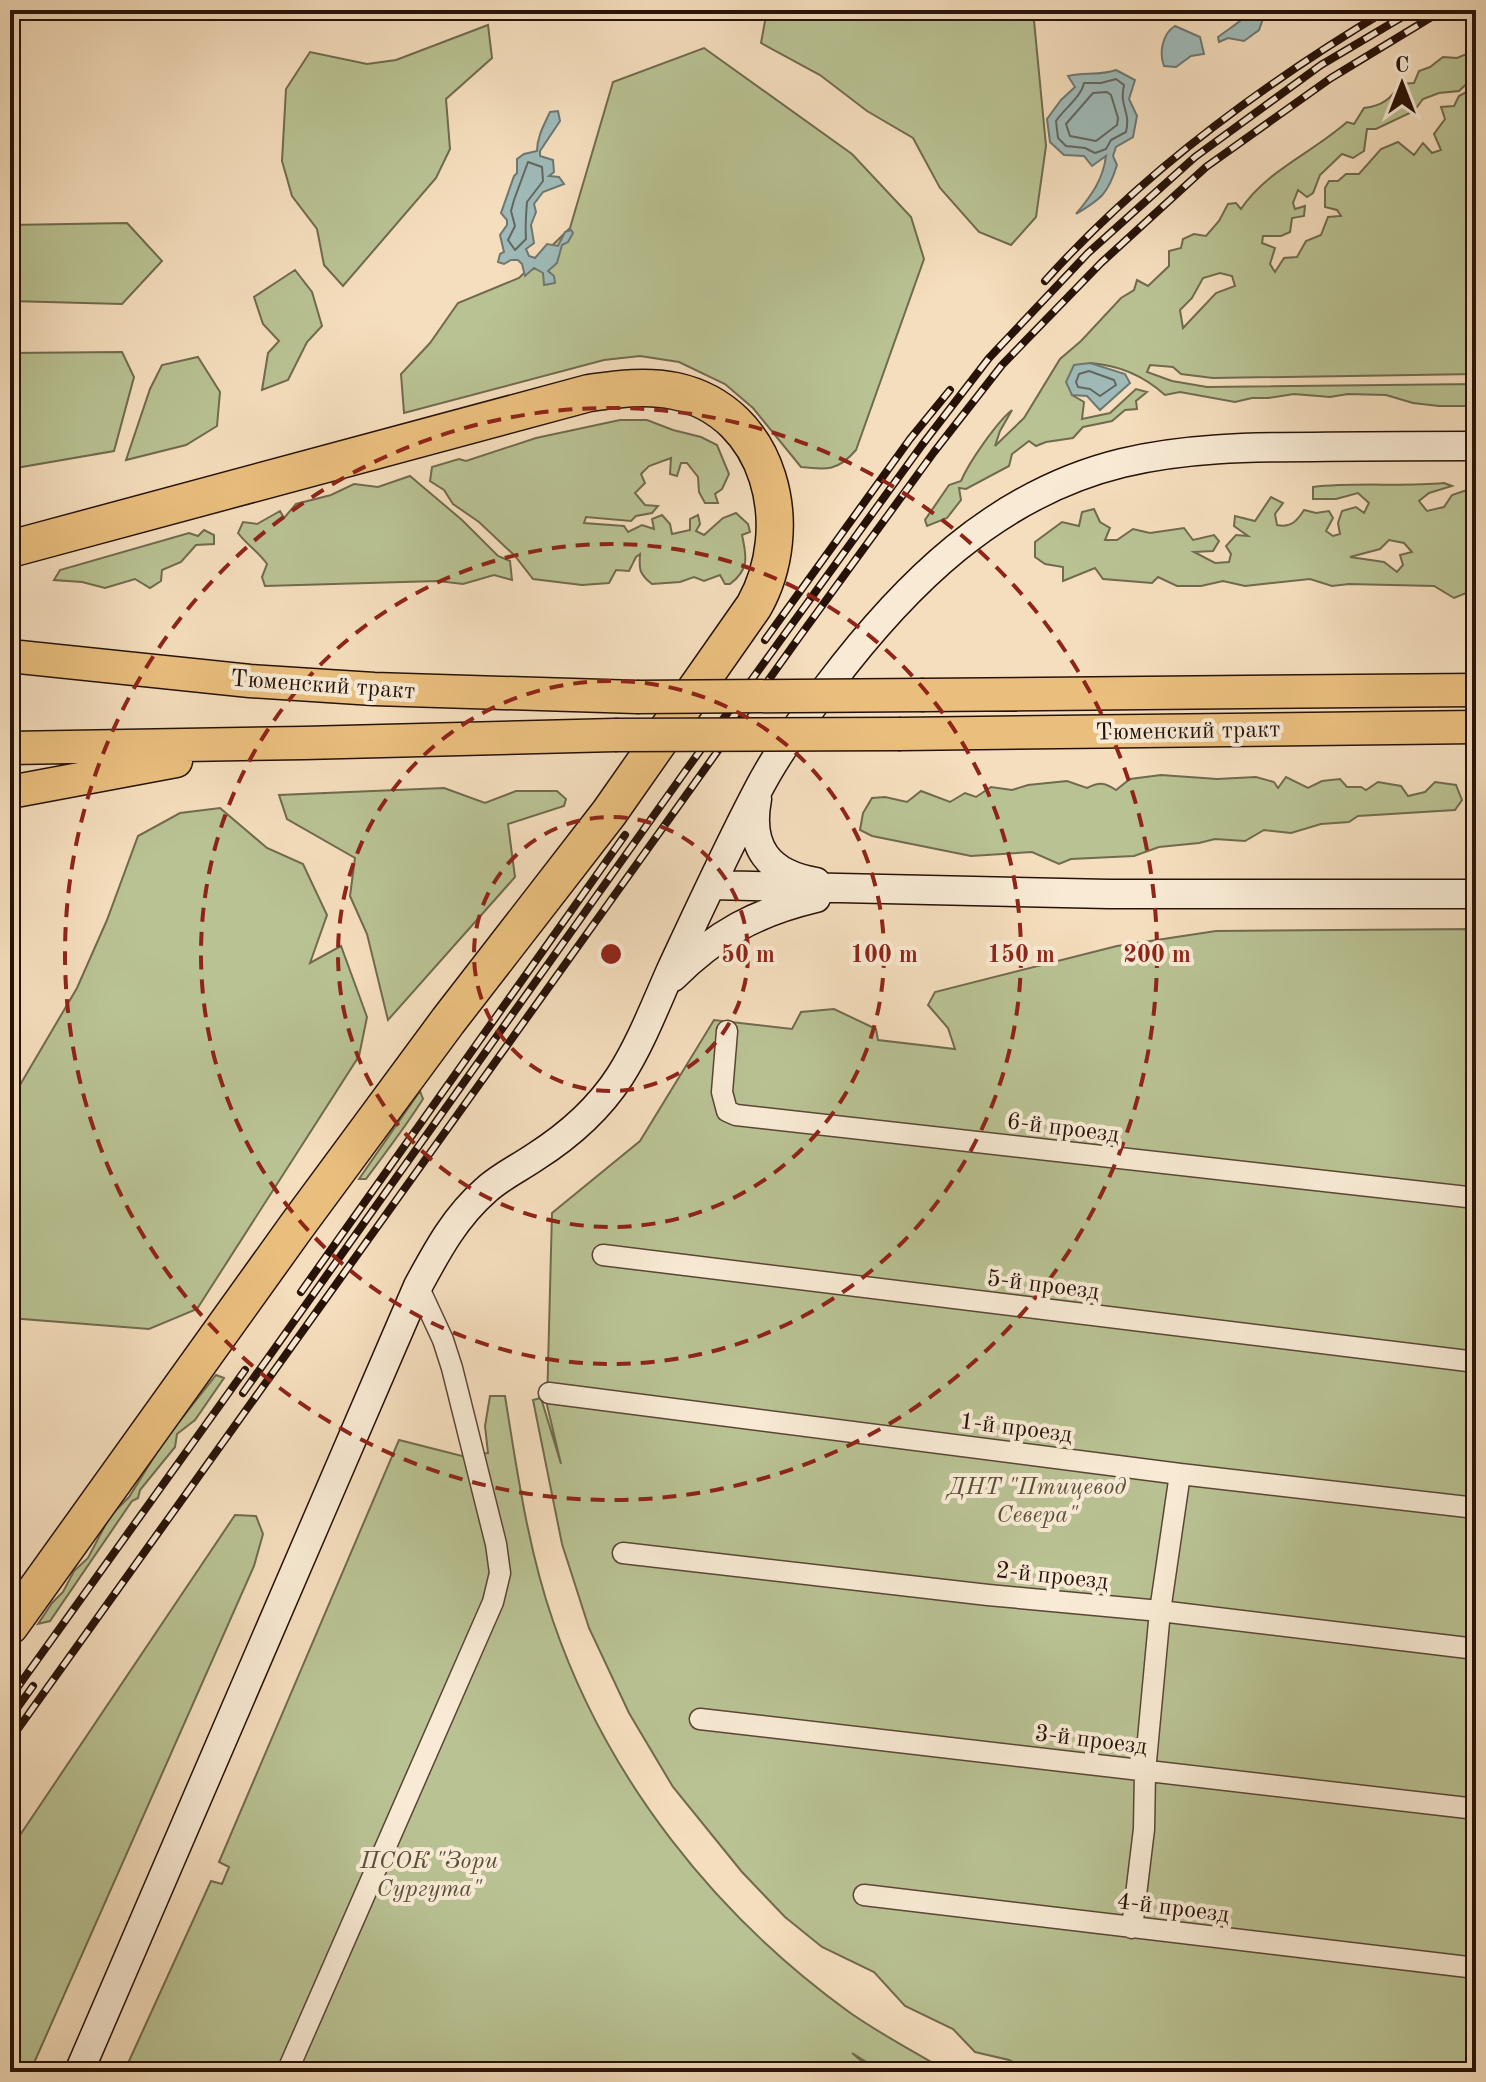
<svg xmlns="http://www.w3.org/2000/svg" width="1486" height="2082" font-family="'Old Standard TT',serif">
<rect width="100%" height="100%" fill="#f5debd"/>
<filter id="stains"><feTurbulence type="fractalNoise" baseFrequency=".0025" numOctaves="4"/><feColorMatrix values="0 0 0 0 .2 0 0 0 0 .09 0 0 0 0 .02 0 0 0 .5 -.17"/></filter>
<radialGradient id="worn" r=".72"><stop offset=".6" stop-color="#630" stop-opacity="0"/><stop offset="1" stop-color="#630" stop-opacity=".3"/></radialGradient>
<path fill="#b9c293" stroke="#706a4e" stroke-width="2" fill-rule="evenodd" d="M767 10H1033L1046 146 1036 217 1011 245 979 232 940 188 913 138 867 111 820 75 761 43Z
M488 25 492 58 446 99 450 149 436 178 343 286 324 265 317 229 292 196 282 161 286 89 310 52 367 64 396 60Z
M704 48 852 154 911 217 924 259 856 450C838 471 827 470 801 467L753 408 725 384 679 362 640 356 604 360 404 413 401 374 430 343 458 303 519 278 570 228 613 82Z
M1476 50V75L1459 91 1439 93 1423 99 1414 111 1376 129H1367L1364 151 1353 158 1342 154 1320 175 1313 193 1307 197 1298 190 1293 203 1295 209 1305 206 1304 216 1292 218 1290 232 1281 236H1263L1262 243 1275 248 1270 264 1275 272 1284 258 1297 257 1306 241 1321 235 1328 217 1341 216 1337 210 1325 207V188L1329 181H1338L1346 174H1359L1381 149 1398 142 1414 155 1423 143 1432 153 1441 150 1434 134 1445 119 1441 107 1454 106 1459 96 1474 88 1476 374 1213 378 1181 374 1173 367 1150 365 1147 372 1172 381 1207 387 1476 384V406H1439L1413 403 1386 395 1348 394 1330 397 1294 394 1268 398H1252L1235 402 1180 392 1165 395C1144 376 1118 365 1090 363L1072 395 1084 402 1082 419 1110 413 1136 389 1147 392 1136 401 1137 409 1125 410 1112 421 1083 427 1073 438 1046 442 1036 446 1029 441 1012 454 1009 466 966 489 959 488 961 500 947 518 927 526 925 520 949 485 961 481C969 462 997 422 1012 410L1000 431 995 446 1024 418 1060 359 1081 341 1121 298 1134 290 1137 280 1148 286 1169 266V251L1181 248 1183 239 1194 234 1206 236 1219 221 1228 204 1236 203 1241 209C1266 171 1312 153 1347 122L1354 124 1364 108C1382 106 1391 99 1400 84L1414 83 1419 71 1430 67 1443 57 1457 58ZM1220 273 1232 276 1235 286 1216 293 1183 328 1180 310 1192 298 1203 278Z
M127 223 162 261 122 304 10 301V225Z
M295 270 312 292 322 326 307 342 288 380 262 390 268 353 279 341 263 324 254 297Z
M122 352 134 377 114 451 10 469V353Z
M198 357 220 392 217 426 186 445 126 460 150 389 162 365Z
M620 420H647L673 430 701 437 717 445 729 474 722 489 715 494 718 503H705L699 492 698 477 687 463H681L677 476 670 474 671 458 649 466 641 474 645 483 635 493 645 505 658 506 652 513 636 516 631 521 586 517 584 523 624 526 628 532 642 525 654 529 652 519 662 515 670 524 672 534 690 530V519L698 515 700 524 696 531 704 535 723 518 736 513 748 524 750 532 742 535C747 557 749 570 730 584H725L720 575 704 581 694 577 680 582 652 584C639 574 639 569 640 554L636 557 629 571 616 570 609 583 582 585 533 579 515 556 479 522 453 504 444 490 430 481 432 467 459 459 466 461 536 438Z
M410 476 462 520 498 556 510 561 512 580 494 575 463 584 438 581 265 586 262 577 267 564C259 552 247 545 238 533L243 522 257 524 280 511 284 518 296 504 331 495 354 484 378 487Z
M1444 483 1452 486 1429 493 1419 501 1427 511 1444 507 1452 495 1476 487V589L1454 598 1434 586 1349 584 1332 586 1310 579 1245 586 1223 581 1201 586H1177L1158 577 1152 583 1103 579 1095 568 1063 581V567L1045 564 1035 557V542L1062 522 1079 526 1082 512 1094 509 1100 522 1110 528 1105 540H1117L1133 529 1150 533 1184 528 1193 540 1214 535 1219 541 1213 551 1194 552 1215 563 1229 562 1231 554 1226 546 1236 535 1248 536 1234 526 1235 516 1255 521 1271 497 1283 503 1275 514 1277 525C1291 528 1297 521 1304 510L1316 513 1329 511 1333 518 1326 531 1333 536 1340 534 1338 523 1342 511 1356 507 1364 513 1369 503 1358 493 1336 499H1313V487C1357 482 1400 487 1444 483ZM1389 540 1404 543 1412 552 1400 555 1403 565 1397 572 1384 562 1350 557 1380 549Z
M204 530 214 535V544L196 545 181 562 162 570 161 581 150 588 135 579 105 588 82 582 54 580 60 570 189 533 198 536Z
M1161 775 1217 779 1256 777 1274 782 1278 788 1286 777 1308 788 1322 781 1340 779 1347 787H1361L1366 790 1378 782 1401 786 1408 796 1425 792 1435 782 1456 785 1462 800 1455 810 1358 816 1349 822 1321 824 1291 833 1264 830 1245 841 1215 839 1199 843 1159 847 1134 856 1071 859 1059 864 1032 852 971 856 872 836 860 830 863 813 872 798 885 797 907 802 921 791 950 802 965 793 976 797 991 787 1012 790 1028 785 1067 781 1087 788C1099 782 1104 782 1116 790L1130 779Z
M444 788 485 803 516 791H557L566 799 564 806 508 824 515 877 388 1020 367 934 350 896 355 858 287 819 279 795Z
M220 808 267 848 303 864 327 915 310 963 341 946 367 1017 359 1056 197 1309 149 1329 10 1318V1102L77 988 107 920 138 836 180 813Z
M1476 929V2072H1032L1009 2060 975 2052 953 2029 905 2006 874 1972 822 1947 785 1917 742 1872 673 1787 629 1713 589 1628 562 1544 533 1400 541 1398 561 1464 547 1405 552 1213 640 1141 714 1020 792 1029 801 1012 834 1009 876 1029 878 1040 955 1049 948 1028 928 1005 935 992 1117 946 1216 931Z
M420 1091 423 1099C406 1126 386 1152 366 1179H359Z
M216 1375 224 1378 195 1420 177 1434 175 1447 140 1490 138 1498 132 1501 50 1621 38 1624 52 1603 63 1592 74 1571 88 1558 110 1516 129 1497 164 1441Z
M490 1396H505C517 1471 528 1549 553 1621 607 1779 715 1915 849 2012 880 2034 915 2052 948 2072H867L868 2063 852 2053 865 2064V2072H124L211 1881 222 1884 229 1867 219 1862 399 1440 462 1456 488 1453 485 1426Z
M235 1515 256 1516 263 1534 254 1566 30 2072H10V1850Z"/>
<path fill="#9fbbb9" stroke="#6f7772" stroke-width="2" d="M1252 10H1273L1264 16 1259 30 1244 41 1228 38 1219 42 1218 37C1230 28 1241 22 1252 10Z
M1175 26 1200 37 1204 54 1191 56 1176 67 1164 66C1159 53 1162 34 1175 26Z
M1116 70 1135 80 1129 99 1137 116 1133 137 1116 147 1113 156 1117 165C1108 194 1101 199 1076 214 1091 196 1103 180 1106 156L1092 166 1084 156 1064 155 1050 142 1047 119 1061 100 1075 87 1068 76C1085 72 1099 76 1116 70Z
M558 111 560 121 540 151V156L553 160 554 172 549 176 559 177 564 184 543 192 534 204 536 212 531 225 534 243 526 249 529 256 535 258 547 244 558 246 565 232 571 230 573 233 568 242 562 245 557 263 548 271 554 276 555 283 544 285 543 273 534 268 525 276 522 264 518 260H511L504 264 498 262 500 254 504 252 500 235 507 225V220L501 213 514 176 517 173V159L524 154 537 151C537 137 544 125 550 112Z
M1090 363 1125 374 1130 383 1100 410 1087 396 1072 395 1066 382 1074 365Z"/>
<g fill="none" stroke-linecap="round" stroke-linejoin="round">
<path stroke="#636660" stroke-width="2" d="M1116 79 1124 85C1119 108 1131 110 1126 132L1111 140 1106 149 1095 153 1085 148 1066 146 1058 138 1056 121C1064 109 1081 97 1084 83H1101Z
M1107 92 1111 95 1118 118 1117 125 1096 141 1070 136 1066 124 1093 93Z
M528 162 542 167 543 181 527 202C526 215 525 226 526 239L515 250 508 240 515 226 511 211 514 200Z
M1089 371 1114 380 1116 385 1100 396 1090 389 1078 387 1076 382 1079 374Z"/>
<g stroke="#5a4535" stroke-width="23">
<path id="street" d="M727 1031 722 1092 727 1111 736 1115 1476 1198
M603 1255 1476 1362
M549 1393 1180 1474 1476 1508
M623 1553 988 1595 1160 1611 1476 1649
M700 1719 1476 1809
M864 1895 1476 1968
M1132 1928 1144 1829 1145 1772 1160 1611 1180 1474
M287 2072 493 1602 500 1573 496 1544 452 1368 443 1340 418 1286"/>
</g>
<g stroke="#271208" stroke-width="31">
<path id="secondary" d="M757 799C748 847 768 874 816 882
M711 885 1109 894H1476
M673 977C716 934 757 912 816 898
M79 2072 418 1286C437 1251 455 1217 486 1190 500 1177 519 1168 535 1157 568 1136 598 1110 620 1076 641 1043 655 1006 671 970 699 910 727 849 758 790 777 753 802 719 828 686 904 585 995 494 1122 463 1184 448 1250 447 1313 447 1368 446 1422 446 1476 446"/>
</g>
<g stroke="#271208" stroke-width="35">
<path id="primary" d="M10 656 250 681 374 689 637 697
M924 695 1476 690
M901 734 1476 727
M10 748 304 743 615 735
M10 792 176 761"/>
</g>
<g stroke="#271208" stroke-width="39">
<path id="highway" d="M10 549 589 393C618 389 646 385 675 391 772 412 798 528 754 606L609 813 448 1021 296 1227 10 1626"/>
</g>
<use href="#street" stroke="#f8ead4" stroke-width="20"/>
<use href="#secondary" stroke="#f8ead4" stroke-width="28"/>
<use href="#primary" stroke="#eabf7e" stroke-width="32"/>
<use href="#highway" stroke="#eabf7e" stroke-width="36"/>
<g stroke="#271208" stroke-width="8">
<path id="rail" d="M1045 281C1142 173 1263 84 1387 10
M765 640 910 439 950 390
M301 1292 625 835
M243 1393 684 773 922 445 989 358 1088 253 1195 157 1321 65 1414 10
M12 1695 245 1370
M10 1718 33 1686
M10 1740 800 636 934 452 1002 365 1101 263 1206 167 1331 78 1443 10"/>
</g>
<use href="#rail" stroke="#f8ead4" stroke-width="5" stroke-dasharray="15" stroke-linecap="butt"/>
<g stroke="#271208" stroke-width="35" stroke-linecap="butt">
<path id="primary-bridge" d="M637 697 924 695
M615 735 901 734"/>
</g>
<use href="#primary-bridge" stroke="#eabf7e" stroke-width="32"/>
</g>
<g fill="none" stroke="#8f2418" stroke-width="4" stroke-dasharray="14 10">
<circle cx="611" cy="954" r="137"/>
<circle cx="611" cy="954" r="273"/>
<circle cx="611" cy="954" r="410"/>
<circle cx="611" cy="954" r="546"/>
</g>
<g text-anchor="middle" stroke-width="8" stroke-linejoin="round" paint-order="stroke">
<g font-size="24" fill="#271208" stroke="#f8ead4">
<text transform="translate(323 684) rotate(4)" y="8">Тюменский тракт</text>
<text transform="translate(1188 730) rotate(-1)" y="8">Тюменский тракт</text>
<text transform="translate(1063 1127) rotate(7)" y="8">6-й проезд</text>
<text transform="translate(1043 1284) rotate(7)" y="8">5-й проезд</text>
<text transform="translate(1016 1427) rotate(7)" y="8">1-й проезд</text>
<text transform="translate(1052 1575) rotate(6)" y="8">2-й проезд</text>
<text transform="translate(1091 1739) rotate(7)" y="8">3-й проезд</text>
<text transform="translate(1173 1907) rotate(7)" y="8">4-й проезд</text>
</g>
<g font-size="24" font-style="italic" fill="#5a5039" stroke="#f8ead4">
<text x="1037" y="1494">ДНТ "Птицевод<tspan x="1037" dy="28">Севера"</tspan></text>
<text x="429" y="1868">ПСОК "Зори<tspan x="429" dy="28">Сургута"</tspan></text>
</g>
</g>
<circle cx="611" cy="954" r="12" fill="#8f2418" stroke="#f8ead4" stroke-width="4"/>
<g font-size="24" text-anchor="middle" font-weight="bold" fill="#8f2418" stroke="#f8ead4" stroke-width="8" stroke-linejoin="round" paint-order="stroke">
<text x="748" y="962">50 m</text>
<text x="884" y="962">100 m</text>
<text x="1021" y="962">150 m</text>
<text x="1157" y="962">200 m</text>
</g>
<rect width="1486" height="2082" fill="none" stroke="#f5debd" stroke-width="40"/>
<rect x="12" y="12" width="1462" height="2058" fill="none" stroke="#271208" stroke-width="4"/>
<rect x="20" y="20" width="1446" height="2042" fill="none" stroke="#271208" stroke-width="2"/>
<g transform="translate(1402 84)" stroke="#f8ead4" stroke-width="6" paint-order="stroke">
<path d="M0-6L14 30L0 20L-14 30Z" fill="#271208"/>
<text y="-12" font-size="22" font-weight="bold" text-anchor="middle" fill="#271208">С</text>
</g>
<rect width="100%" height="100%" filter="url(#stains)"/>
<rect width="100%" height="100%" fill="url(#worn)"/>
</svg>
